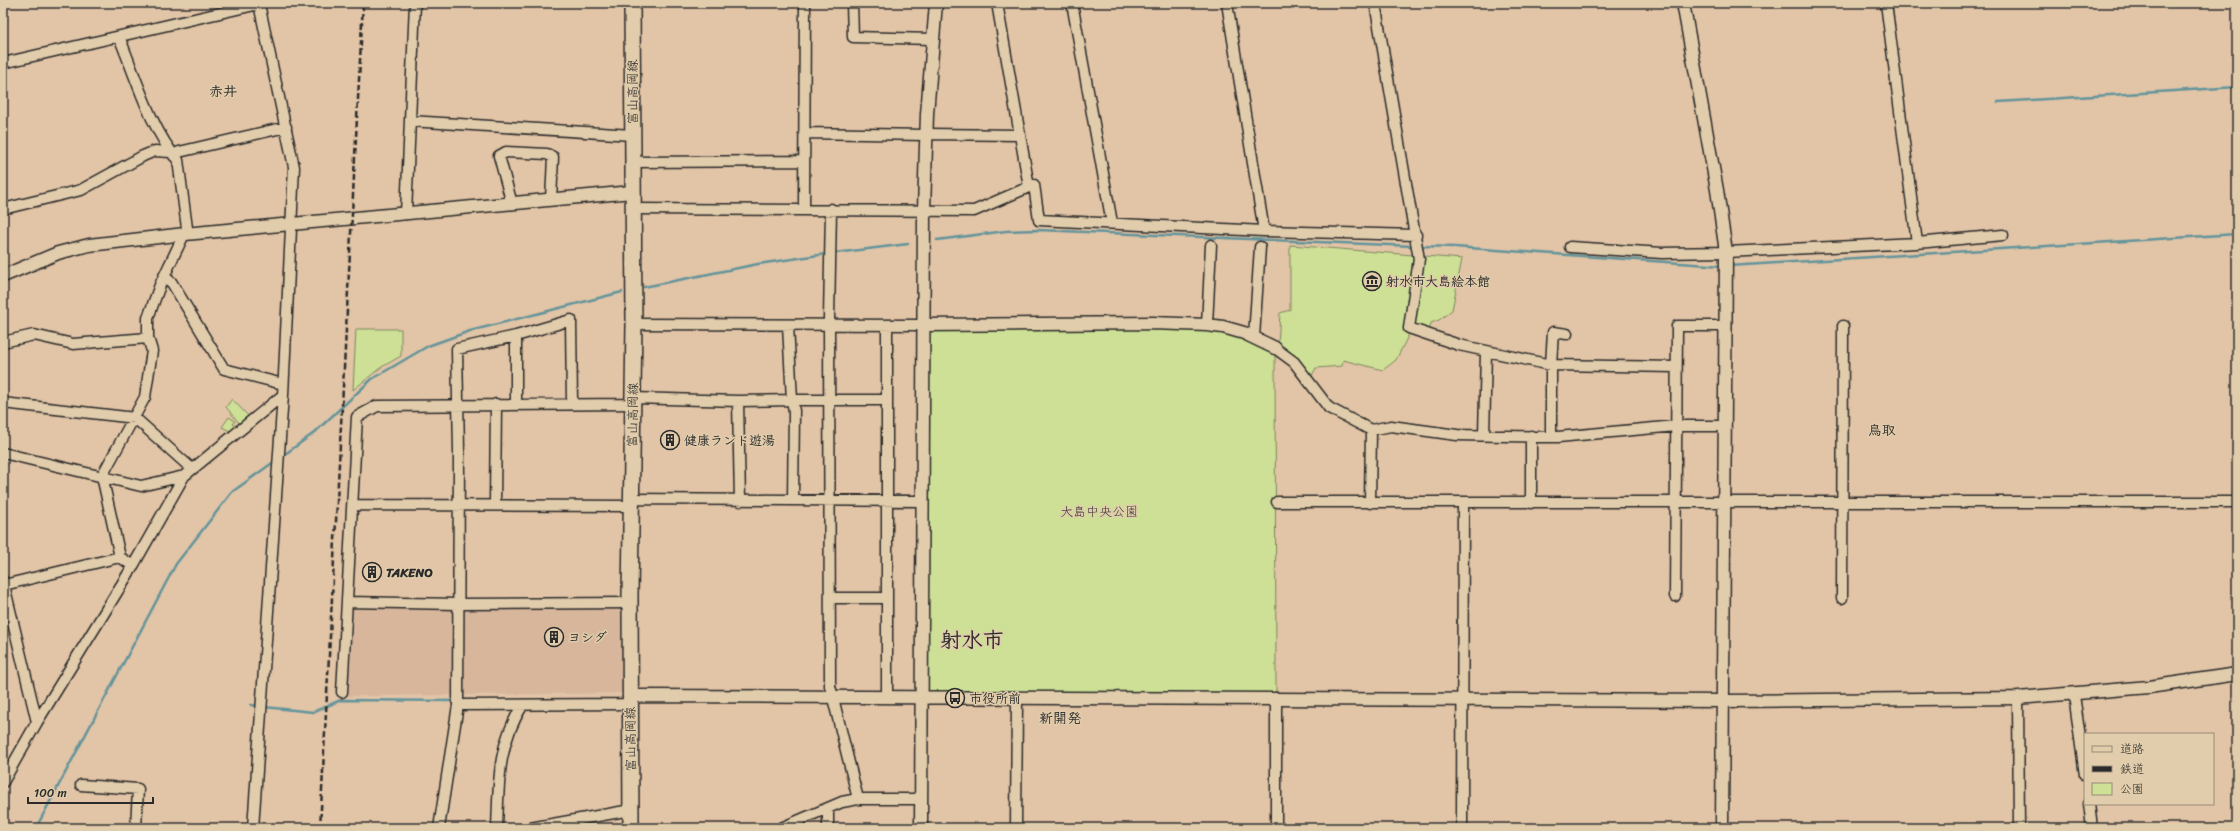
<svg xmlns="http://www.w3.org/2000/svg" width="2240" height="831" font-family="Sriracha,'Klee One',sans-serif">
<rect width="100%" height="100%" fill="#e2c4a6"/>
<filter id="ink" filterUnits="userSpaceOnUse"><feTurbulence type="fractalNoise" baseFrequency=".025" numOctaves="2"/><feDisplacementMap in="SourceGraphic" scale="8" xChannelSelector="R" yChannelSelector="G"/><feConvolveMatrix kernelMatrix="1 2 1 2 8 2 1 2 1" color-interpolation-filters="sRGB"/></filter>
<g filter="url(#ink)">
<path fill="#d7b69c" d="M623 606V693L346 696 352 607Z"/>
<path fill="#cde095" stroke="#7c8660" d="M1290 245 1462 259 1452 310 1439 320 1431 323 1429 331 1413 326 1396 360 1383 370 1343 360 1342 366 1316 368 1311 377 1278 346 1280 313 1290 310Z
M924 326 1223 328 1275 348 1276 698 922 697Z
M356 329H401V356L380 368 353 390Z
M232 399 249 417 240 424 226 407Z
M229 417 235 421 233 424 236 426 232 432 222 427Z"/>
<g fill="none" stroke-linecap="round" stroke-linejoin="round">
<path stroke="#64949b" stroke-width="2.5" d="M1998 102 2237 87
M937 240 1006 231 1039 230 1413 246
M1420 246 1455 247 1722 266
M835 253 908 244
M1729 266 2237 234
M644 287 758 264 826 254
M281 457 314 433 372 379 428 346 470 331 622 292
M251 705 259 706
M264 707 313 712 341 700 456 701
M36 828 176 564 232 492 275 461"/>
<g stroke="#2b2b2b" stroke-width="13">
<path id="minor" d="M852 3 853 37 933 39
M1072 3 1112 223
M1375 3 1419 259 1409 328 1459 345 1551 365 1676 367
M1886 3 1917 243
M122 36 120 39C135 75 152 132 178 160L187 228 160 285 148 318V338L152 351 145 397 102 476 120 557 133 566
M3 63 259 4 294 167 283 395 253 828
M410 121 632 135
M804 133 926 135
M926 134 1020 135
M174 156 179 152 286 127
M632 162 804 161
M1034 185 1039 220 1264 231 1227 3
M512 204 499 156 506 152 547 154 553 157 551 200
M3 209 81 190 143 156 155 151 170 152
M632 209 974 211 1029 187 997 3
M804 209 805 3
M831 209 829 319 830 686 858 799
M406 214 415 3
M1264 231 1416 235
M1570 247 1662 253 1726 252 1917 243 2003 235
M164 276 172 283 224 369 283 384
M634 324 923 325
M1207 325 1211 245
M516 336 571 320 572 404
M1254 337 1260 247
M3 342 34 335 73 344 148 338
M1275 348 1294 362 1329 408 1371 430 1391 426 1457 435 1558 437 1676 426H1724
M633 398 738 401
M3 403 135 418 192 469
M1484 435 1486 352
M1531 436V503
M1551 437V365L1553 332 1567 334
M3 453 141 486 184 476
M631 499 922 501
M793 500 794 411 792 400H887
M740 501 738 401 792 400 788 325
M1277 502H2237
M1370 503 1371 430
M495 504 496 404
M354 505 631 506
M3 581 37 722
M4 585 120 557
M1675 596 1677 326H1726
M831 598H887V325
M1842 598 1843 326
M347 602 458 604 630 603
M342 692 357 417 377 406 632 404
M2074 695 2085 775
M887 697V598
M2018 698 2019 828
M458 705 625 704 630 699
M3 782 37 722 133 566 184 476 283 395
M81 785 138 789 136 828
M2089 804 2092 828
M439 828 458 705 459 451 457 349 516 336V404
M497 828C499 782 497 747 522 706
M530 828 631 810
M781 828 842 802 858 799H921
M828 828V808
M1016 828 1017 699
M1276 828V698
M1462 828 1463 503"/>
</g>
<g stroke="#2b2b2b" stroke-width="15">
<path id="tertiary" d="M1683 3 1717 190 1726 252 1722 828
M3 276 58 253 89 245 185 234 632 192
M923 325 1153 323 1207 325 1223 327 1244 333 1275 348
M630 699 637 696 1724 701 2018 698 2149 687 2237 674
M921 828 924 210 927 114 936 3"/>
</g>
<g stroke="#2b2b2b" stroke-width="18">
<path id="primary" d="M631 828 630 596 634 324 632 3"/>
</g>
<use href="#minor" stroke="#e1ccab" stroke-width="10"/>
<use href="#tertiary" stroke="#e1ccab" stroke-width="12"/>
<use href="#primary" stroke="#e1ccab" stroke-width="15"/>
<path stroke="#2b2b2b" stroke-width="2.5" stroke-dasharray="6 3" stroke-linecap="butt" d="M320 828 363 3"/>
</g>
</g>
<defs>
<g id="museum-ring" transform="scale(1)"><circle r="9.5" fill="#e1ccab" stroke="#2b2b2b" stroke-width="1.5"/><path d="M0-6L6-3V-2H-6V-3ZM-5-1h2V3h-2ZM-1-1h2V3h-2ZM3-1h2V3H3ZM-6 4H6V6H-6Z" fill="#2b2b2b"/></g>
<g id="building-ring" transform="scale(1)"><circle r="9.5" fill="#e1ccab" stroke="#2b2b2b" stroke-width="1.5"/><path d="M-4-6H4V6H1V3H-1V6H-4ZM-2.5-4.3h1.7v1.8h-1.7ZM.8-4.3h1.7v1.8H.8ZM-2.5-1h1.7V.8h-1.7ZM.8-1h1.7V.8H.8Z" fill="#2b2b2b"/></g>
<g id="bus-ring" transform="scale(1)"><circle r="9.5" fill="#e1ccab" stroke="#2b2b2b" stroke-width="1.5"/><path d="M-5-6H5V4H4V6H2V4H-2V6H-4V4H-5ZM-3.5-4V0h7V-4ZM-3.5 1.2v1.5H-2V1.2ZM2 1.2v1.5H3.5V1.2Z" fill="#2b2b2b"/></g>
</defs>
<g fill-rule="evenodd">
<use href="#museum-ring" x="1372" y="281"/>
<use href="#building-ring" x="670" y="440"/>
<use href="#building-ring" x="372" y="572"/>
<use href="#building-ring" x="554" y="637"/>
<use href="#bus-ring" x="955" y="698"/>
</g>
<g text-anchor="middle" stroke-width="3" stroke-linejoin="round" paint-order="stroke">
<g font-size="13" fill="#2b2b2b" stroke="#e1ccab">
<text transform="translate(632 92) rotate(-90)" y="5">富山高岡線</text>
<text transform="translate(632 415) rotate(-89)" y="5">富山高岡線</text>
<text transform="translate(630 739) rotate(-91)" y="5">富山高岡線</text>
</g>
<g font-size="13" font-weight="bold" fill="#2b2b2b" stroke="#e1ccab" text-anchor="start">
<text x="1386" y="286">射水市大島絵本館</text>
<text x="684" y="445">健康ランド遊湯</text>
<text x="386" y="577">TAKENO</text>
<text x="568" y="642">ヨシダ</text>
<text x="969" y="703">市役所前</text>
</g>
<g font-size="13" fill="#3b3d36" stroke="#e1ccab">
<text x="1099" y="516">大島中央公園</text>
</g>
<g font-size="14" font-weight="bold" fill="#2b2b2b" stroke="#e1ccab">
<text x="223" y="96">赤井</text>
<text x="1882" y="435">鳥取</text>
<text x="1060" y="723">新開発</text>
</g>
<g font-size="21" font-weight="bold" fill="#2b2b2b" stroke="#e1ccab">
<text x="972" y="647">射水市</text>
</g>
</g>
<rect width="2240" height="831" fill="none" stroke="#e1ccab" stroke-width="16"/>
<rect x="8" y="8" width="2224" height="815" fill="none" stroke="#2b2b2b" stroke-width="1.5" filter="url(#ink)"/>
<rect x="2084" y="733" width="130" height="72" fill="#e1ccab" stroke="#988c78"/>
<rect x="2092" y="746" width="20" height="6" fill="#e1ccab" stroke="#988c78"/>
<text x="2120" y="753" font-size="12" fill="#2b2b2b">道路</text>
<rect x="2092" y="766" width="20" height="6" fill="#2b2b2b" stroke="#988c78"/>
<text x="2120" y="773" font-size="12" fill="#2b2b2b">鉄道</text>
<rect x="2092" y="783" width="20" height="12" fill="#cde095" stroke="#988c78"/>
<text x="2120" y="793" font-size="12" fill="#2b2b2b">公園</text>
<path d="M28 797v6h125v-6" fill="none" stroke="#2b2b2b" stroke-width="2"/>
<text x="34" y="797" font-size="12" fill="#2b2b2b" stroke="#e1ccab" stroke-width="3" paint-order="stroke">100 m</text>
</svg>
